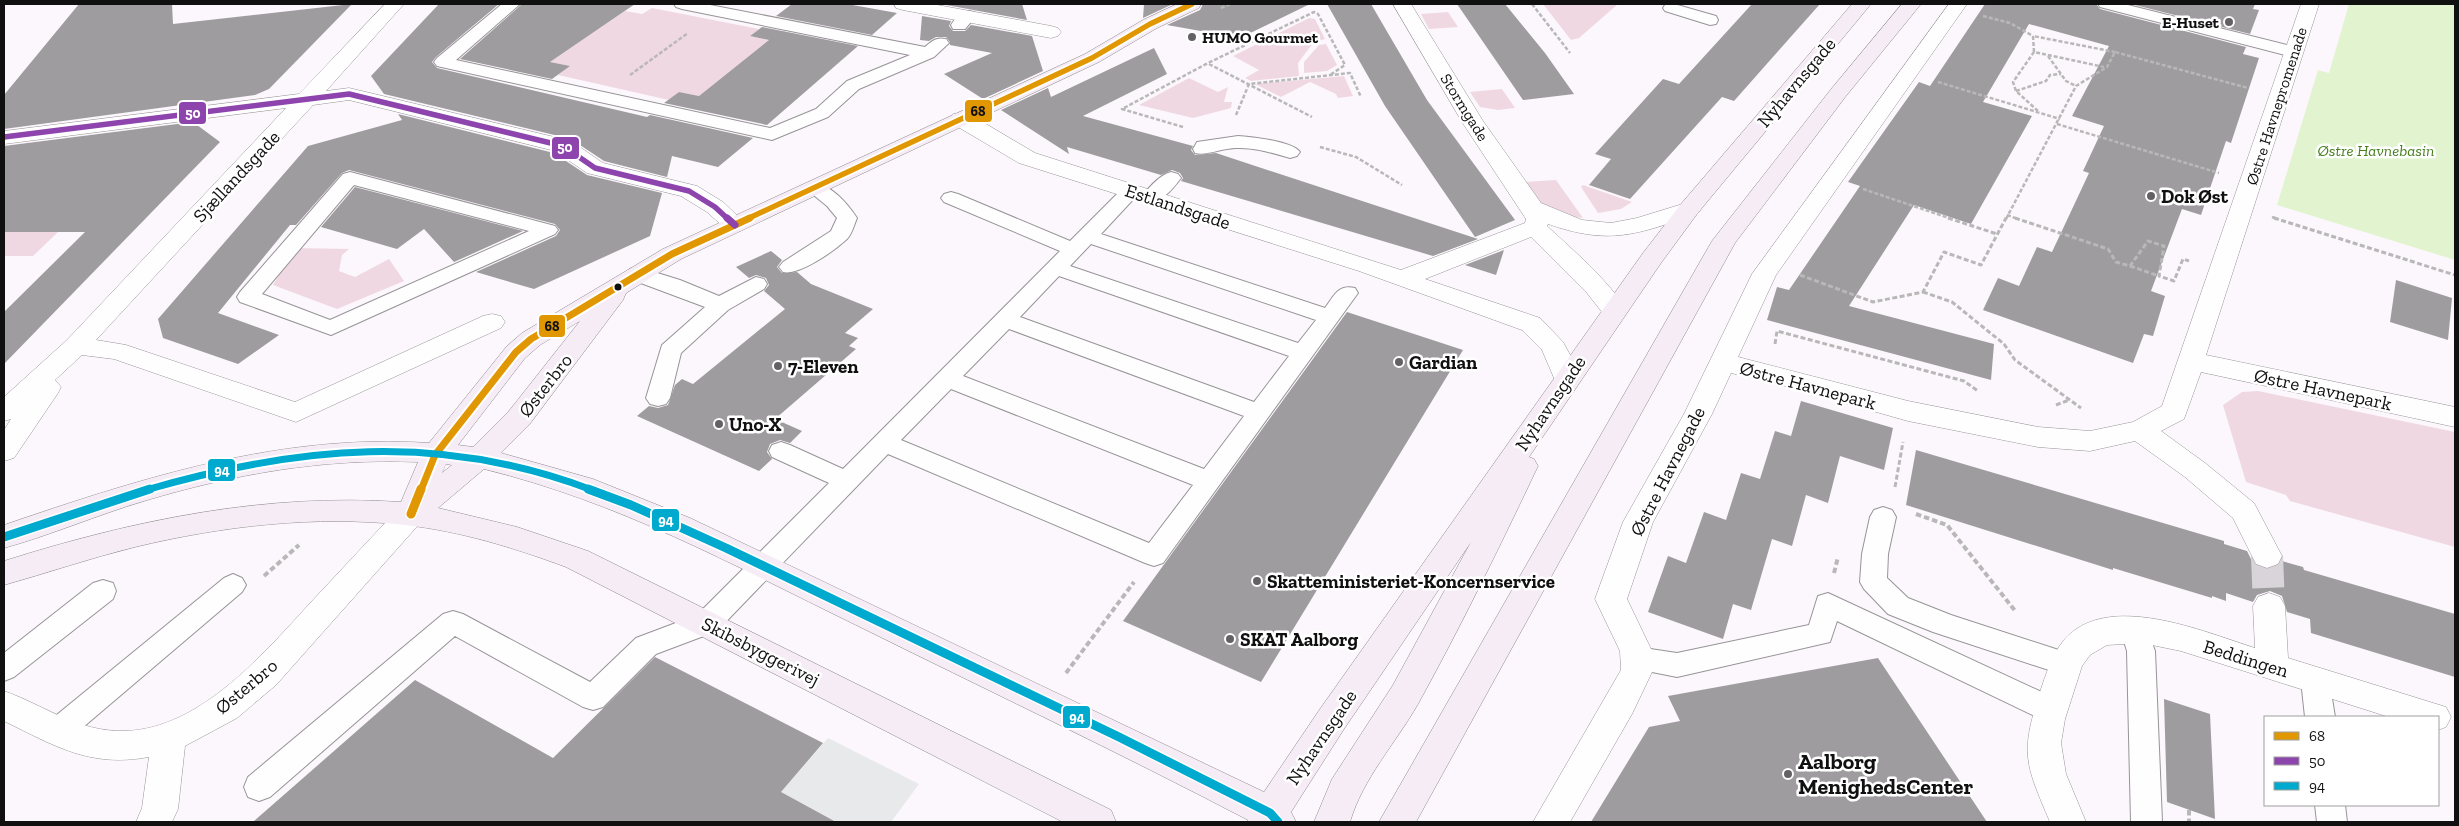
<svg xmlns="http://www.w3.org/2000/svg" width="2459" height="826" font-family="'Zilla Slab',serif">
<rect width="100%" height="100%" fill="#fcf7fc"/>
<path fill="#e7e9eb" d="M828 738 919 784 891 822H755Z"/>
<path fill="#f0d8e3" d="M1543 4H1618L1579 38 1571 40Z
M652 8 759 29 750 36 769 40 699 96 679 92 669 100 558 75 569 66 550 62 625 11 642 14Z
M1448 12 1458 27 1429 29 1421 14Z
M1309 18 1315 19 1325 39 1313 43 1298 63 1299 76 1251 81 1245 78 1259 70 1233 56Z
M1326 44 1337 65 1327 71 1304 73V62L1319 45Z
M1344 76 1353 96 1338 98 1336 94 1310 82 1281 97 1255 84Z
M1189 78 1218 92 1228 87 1224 102H1232L1231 108 1193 118 1139 105Z
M1502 89 1515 108 1498 110 1480 107 1470 92Z
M130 168 101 191 33 256H4V184Z
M1556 180 1583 218 1575 217 1541 203 1525 182Z
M1583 185 1632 202 1621 209 1598 213 1581 187Z
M296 248 349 249 342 255 339 271 355 277 389 259 404 281 337 309 273 285Z
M2258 391 2455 432V547L2290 501 2286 495 2246 482 2223 405 2242 392Z"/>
<path fill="#e1f4cf" d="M2338 4H2455V260L2277 205Z"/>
<path fill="#fcf7fc" d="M2338 4H2349L2329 73 2317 70Z"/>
<path fill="#9f9ca0" d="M79 4H172L173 24 352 4 269 89 255 95 4 129V95Z
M439 4H499L436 57 432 62 437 68 647 117 650 115 753 138 718 167 672 156 667 177 604 161 571 139 384 94 371 76Z
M522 4H635L550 62 570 66 552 79 460 59Z
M792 4H847L897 13 872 35 776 16Z
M941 4H1022L1027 20Z
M1144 4H1173L1143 18Z
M1203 4H1310L1240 38 1167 25 1200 10Z
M1327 4H1371L1427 100 1515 220 1475 237 1385 106Z
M1457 4H1505L1545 53 1574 94 1523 100Z
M1752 4H1820L1734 101 1722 97 1630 199 1589 185 1611 159 1595 154 1663 79 1679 84Z
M1985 4H2096L2100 9 2246 47 2243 54 2259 58 2231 143 2226 141 2201 215 2182 209 2151 291 2165 296 2153 336 2144 334 2133 363 1983 310 1998 278 2019 286 2037 247 2052 252 2089 173 2083 171 2104 126 2072 116 2109 46 2029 24 1983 102 2032 116 1971 224 1914 205 1849 306 1994 344 1991 380 1767 320 1777 287 1789 290 1860 186 1848 182 1919 82 1930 86Z
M2131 4H2255L2253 9 2259 10 2250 34Z
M922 16 951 21 949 26 953 31H965L971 25 1032 36 1043 71 983 99 944 74 992 53 950 45V42L946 37H936L929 41 920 40Z
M762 27 858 46 767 125 664 103 679 92 699 96 769 40 750 36Z
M1154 48 1167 74 1083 116 1193 146 1191 150 1195 155 1216 153 1478 239 1433 256 1181 181 1183 178 1180 173 1172 170 1161 175 1067 147 1069 154 1001 110 1048 88 1051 97Z
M398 114 554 153 587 175 662 193 650 236 534 289 476 272 556 236 560 230 555 224 349 170 342 173 296 225H290L218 313 279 335 238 364 163 338 158 319 308 146 402 120Z
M193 122 220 142 4 364V312L85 232H4V146Z
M355 187 523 231 454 262 424 229 397 249 321 227Z
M1504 250 1496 275 1465 265Z
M771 251 782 260 777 267 782 273 797 272 811 284 873 309 845 333 858 338 849 346 856 349 775 419 802 431 790 443 780 440 770 444 767 452 772 459 759 471 637 416 649 406 658 408 668 405 675 385 682 379 693 384 785 309 764 291 769 285 766 278 756 275 749 278 736 267Z
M2396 280 2452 298 2448 340 2390 322Z
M1347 312 1463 350 1261 682 1123 621Z
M1801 401 1893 428 1884 470 1840 456 1828 503 1806 495 1792 546 1772 539 1751 610 1733 604 1723 639 1648 612 1668 556 1686 563 1704 512 1726 520 1741 473 1760 479 1775 431 1791 436Z
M1916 450 2224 541V544L2247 551 2254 565 2266 570 2279 566 2282 561 2303 567 2304 570 2455 614V677L2311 633 2310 619 2287 612 2282 596 2270 591 2257 595 2253 602 2226 593V601L2212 596V598L2113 568V570L1906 505Z
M655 657 823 743 781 792 836 822H253L415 680 553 758Z
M1878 658 1987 822H1591L1649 727 1680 721 1668 696Z
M2164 699 2210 714 2215 819 2167 802Z"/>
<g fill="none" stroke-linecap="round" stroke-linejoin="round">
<path stroke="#d9d4d9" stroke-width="32" stroke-dasharray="32 16" stroke-linecap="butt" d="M2267 556 2269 606"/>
<g stroke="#969496" stroke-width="2">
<path id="lane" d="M502 4H520L456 60 770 128 816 109 847 81 910 55 682 9 676 7 674 4H705L925 47C932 41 936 37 946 39L949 43 934 57 859 89 828 117 772 140 437 66 434 62 437 58Z
M1674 4 1716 16 1718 20 1716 24 1710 25 1665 11 1663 8 1665 5Z
M2098 4H2124L2299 48 2302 52 2299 56 2293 57 2100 7Z
M968 11 974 12 976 16 965 29H953L951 25C955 18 960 13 968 11Z
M1238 136C1252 137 1292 141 1300 152L1297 156 1290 158C1272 153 1255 147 1236 148 1223 148 1206 156 1195 153L1193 149 1197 142Z
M350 172 555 226 558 230 555 234 331 335 240 302 237 297 240 292 343 174ZM354 185 529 231 330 320 262 294Z
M1171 172 1178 174 1181 178C1172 190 1160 205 1145 201L1142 197C1149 187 1160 175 1171 172Z
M815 182C833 187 847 203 857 218 854 225 852 234 847 239 834 251 799 276 783 272L779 267 783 262 831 231 837 218 827 206 805 188 808 184Z
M1131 185 1138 187 1141 191 1101 234 1325 308C1334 296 1338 284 1355 288L1358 293 1163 563 1154 566 1145 563 888 454 717 631 656 654 603 707 593 710 583 707 455 636 270 797 259 801 248 797 244 787 248 777 443 614 453 611 463 614 590 682 636 638 697 615 829 483 772 457 769 451 772 445 781 442 790 445 843 469 1060 251 944 202 941 198 944 194 951 192 958 194 1070 241 1124 187ZM1091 244 1316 320 1298 343 1070 266ZM1059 276 1289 356 1254 402 1020 317ZM1009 329 1244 416 1204 469 963 376ZM951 389 1193 485 1149 543 901 440Z
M638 267 680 280 719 296 756 277 764 279 767 284 764 289 728 310 681 353 670 398 666 404 658 406 650 404 646 398 662 345 705 307 630 279 627 274 630 269Z
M1883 507 1892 510 1896 517 1888 554 1887 578 1908 598 1951 615 2077 656 2081 664 2077 672 2067 676 1933 632 1888 614 1864 589 1860 582 1862 554 1870 517 1874 510Z
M233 574 242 578 246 585 242 592 68 740 58 744 48 740 43 731 48 722 224 578Z
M103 580 113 583 116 591 113 599 14 677 4 681V653L93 583Z
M1828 593 2061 701 2066 710 2061 719 2051 722 2041 719 1837 621 1830 642 1677 677 1627 667 1623 659 1627 651 1637 647 1677 653 1809 625 1818 596Z
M2134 618 2144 621 2155 651 2162 822H2131L2127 651 2120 629 2124 621Z
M2315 668 2325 672 2329 680 2335 717H2305L2301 680 2305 672Z
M2315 805H2345L2347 822H2317Z"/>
</g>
<g stroke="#969496" stroke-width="1">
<path id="street" d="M385 4H404L326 91 349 88 571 141 603 163 697 186 723 202 747 225 743 230 735 232 727 230 707 212 681 196 587 173 555 151 349 100 313 105 96 340 126 345 295 402 483 316 492 314 501 316 505 322 501 328 296 422 114 359 82 355 55 380 61 387 58 393 14 458 4 461V430L11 419 4 421V397L67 340 286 108 4 144V131L299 94Z
M894 4H932L1051 26 1058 28 1061 32 1058 36 1051 38 903 10 896 8Z
M1393 4H1411L1483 121 1541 203 1582 220 1611 223 1637 218 1689 202 1697 204 1701 209 1697 214C1637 234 1611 246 1548 224L1547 226C1575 252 1606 278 1627 310L1623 316 1614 318 1605 316 1587 293 1531 237 1425 279 1540 318 1563 342 1574 362 1579 379 1575 385 1566 388 1557 385 1542 350 1522 330 1359 271 1019 163 953 124 950 119 953 114 961 113 969 114 1035 153 1401 270 1525 223 1526 219 1462 122Z
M1949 4H1967L1776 275 1738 357 1908 401 2038 427 2090 431 2133 422 2162 406 2301 4H2319L2206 355 2455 407V427L2201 372 2184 419 2161 431 2205 463 2254 503 2282 556 2278 564 2267 568 2256 564 2233 518 2185 477 2135 441 2090 451 2038 447 1908 421 1778 384 1731 373 1712 414 1653 522 1627 599 1652 651 1653 670 1632 714 1570 822H1533L1621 670 1620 651 1595 599 1623 522 1684 414 1752 274Z
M411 503 421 506 426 514 421 522 276 685 237 718 185 746 178 809 172 822H136L142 808 149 757C90 768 55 746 4 721V691C46 706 77 732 125 731 201 729 265 652 313 600 342 569 371 538 401 506Z
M2269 593 2280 597 2285 606 2288 658 2446 707 2451 717 2446 727 2438 730V717H2389L2181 651 2142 643 2107 645 2090 655 2082 666 2065 719 2061 743 2066 774 2086 822H2050C2025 763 2020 754 2040 692 2046 674 2052 655 2064 640 2107 590 2204 632 2255 648L2253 606 2258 597Z"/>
</g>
<g stroke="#8d8b8d" stroke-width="1">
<path id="secondary" d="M1177 4H1201L1199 8 1157 28 1099 62 681 259 626 293 623 300 529 425 501 453 593 479 690 518 1264 792 1320 709 1643 253 1681 204 1852 4H1871L1697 214 1661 263 1529 457 1534 459 1538 466C1500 546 1461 626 1418 704 1395 744 1363 778 1350 822H1314L1332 779 1393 685 1471 542 1344 729 1291 812 1296 822H1247L1248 820C1118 752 985 689 854 624 731 564 619 502 484 469L438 508 517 527 588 551 1111 810 1116 822H1063L566 567C515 548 460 531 405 525 316 515 222 526 135 547 90 558 47 573 4 585V561C134 520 264 493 401 502L418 462C324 458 234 474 144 501 97 515 51 535 4 548V525C142 478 281 433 429 443L507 346 522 333 663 249 1085 54 1143 20ZM580 321 509 411 473 447 458 445 525 358 540 345ZM446 464 452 465 442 473Z
M1902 4H1921L1846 96 1735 243 1416 822H1379L1712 241 1832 88Z"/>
</g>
<path stroke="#b9b8b9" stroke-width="2.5" stroke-dasharray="4 2" stroke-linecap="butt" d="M1532 4 1570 53
M1221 8 1230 4
M1983 16 2010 23 2033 36
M2034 52 2033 36 2115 52
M2048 56 2066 81 2076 86
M1209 64 1312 117
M630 75 688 33
M1938 82 2060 119
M2016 91 2046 81 2050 75 2061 74
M2038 111 2016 91 2013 82 2034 52 2104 67
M1236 115 1249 84 1350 73 1361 97
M2057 124 2219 173
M1183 127 1122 109 1208 63 1314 12 1318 14 1345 65 1330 75
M1320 147 1356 157 1402 185
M1863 189 1952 219
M2007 215 2018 219
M2272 217 2278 219
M2006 219 2076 86 2107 67 2115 52 2248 88"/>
<path stroke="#b9b8b9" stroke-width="3" stroke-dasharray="5 2.5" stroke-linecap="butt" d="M1948 218 1997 234
M2015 218 2108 249 2116 262 2130 266 2148 241 2164 246 2159 276 2174 281 2183 259 2189 261
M2274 218 2455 275
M2130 266 2159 276
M1800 275 1873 302 1923 292 1944 252 1981 265 2006 218
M1923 292 1952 302 2004 344 2015 360 2081 408
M1775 344 1777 331 1964 381 1978 391
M2056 405 2069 400
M1895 487 1903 442"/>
<path stroke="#b9b8b9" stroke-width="4" stroke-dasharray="5.5 3" stroke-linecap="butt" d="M1916 514 1947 525 2016 612
M1834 573 1838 557
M264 576 299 545
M1066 673 1134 582
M2189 810V822"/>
<use href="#lane" fill="#fffeff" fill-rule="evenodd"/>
<use href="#street" fill="#fffeff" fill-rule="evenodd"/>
<use href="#secondary" fill="#f5ecf5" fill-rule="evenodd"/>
<g stroke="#fff" stroke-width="9">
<path id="bus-1-far2" d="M747 219 1092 58 1150 24 1192 4"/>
</g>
<g stroke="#fff" stroke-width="11">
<path id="bus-1-far1" d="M421 490 435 455 516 352 531 339 672 254 750 218"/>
</g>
<g stroke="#fff" stroke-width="12">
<path id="bus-1" d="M411 514 421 489"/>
</g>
<g stroke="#fff" stroke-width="9">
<path id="bus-2-far1" d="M4 137 349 94 563 146 595 168 689 191 715 207 728 219"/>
</g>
<g stroke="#fff" stroke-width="11">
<path id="bus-2" d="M727 218 735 225"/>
</g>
<g stroke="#fff" stroke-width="11">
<path id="bus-3-far1" d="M146 490C298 446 440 432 592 490"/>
</g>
<g stroke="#fff" stroke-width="12">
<path id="bus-3" d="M588 489 631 505 726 548 1119 737 1270 813 1278 822
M4 537 150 489"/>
</g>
<use href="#bus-1-far2" stroke="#e09702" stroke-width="5.5"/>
<use href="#bus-1-far1" stroke="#e09702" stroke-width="7"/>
<use href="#bus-1" stroke="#e09702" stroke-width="9"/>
<use href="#bus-2-far1" stroke="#8e44ad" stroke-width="5.5"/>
<use href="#bus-2" stroke="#8e44ad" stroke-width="7"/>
<use href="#bus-3-far1" stroke="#00a9ce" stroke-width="7"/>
<use href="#bus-3" stroke="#00a9ce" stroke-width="9"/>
</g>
<g fill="#636163" stroke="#fff" stroke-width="2">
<circle cx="2229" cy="22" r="5"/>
<circle cx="1192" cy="37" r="5"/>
<circle cx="2151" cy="196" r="5"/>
<circle cx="1399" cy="362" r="5"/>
<circle cx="778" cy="366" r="5"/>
<circle cx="719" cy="424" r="5"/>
<circle cx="1257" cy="581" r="5"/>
<circle cx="1230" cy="639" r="5"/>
<circle cx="1788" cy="774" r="5"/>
</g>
<circle fill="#101010" stroke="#fff" stroke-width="2" cx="618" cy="287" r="4.5"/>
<g text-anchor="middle" stroke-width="5" stroke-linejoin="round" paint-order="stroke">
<g font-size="16" font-weight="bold" fill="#101010" stroke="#fff" text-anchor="end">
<text x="2219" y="28">E-Huset</text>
<text x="1202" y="43" text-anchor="start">HUMO Gourmet</text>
</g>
<g font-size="16" fill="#101010" stroke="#fff">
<text transform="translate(2276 106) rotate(-72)" y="6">Østre Havnepromenade</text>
<text transform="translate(1465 107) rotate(58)" y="6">Stormgade</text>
</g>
<g font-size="16" font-style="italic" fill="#467f1e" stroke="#fff">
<text x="2376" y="156">Østre Havnebasin</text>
</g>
<g font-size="19" fill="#101010" stroke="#fff">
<text transform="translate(1796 82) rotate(-50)" y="7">Nyhavnsgade</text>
<text transform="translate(236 176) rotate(-47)" y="7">Sjællandsgade</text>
<text transform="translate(1178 206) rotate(18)" y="7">Estlandsgade</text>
<text transform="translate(545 385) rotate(-52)" y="7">Østerbro</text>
<text transform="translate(1808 385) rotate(15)" y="7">Østre Havnepark</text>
<text transform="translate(2323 389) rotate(12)" y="7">Østre Havnepark</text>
<text transform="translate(1550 403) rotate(-56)" y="7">Nyhavnsgade</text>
<text transform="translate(1667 471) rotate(-63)" y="7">Østre Havnegade</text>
<text transform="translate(761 651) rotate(27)" y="7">Skibsbyggerivej</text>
<text transform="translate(2246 658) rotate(17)" y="7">Beddingen</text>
<text transform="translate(246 686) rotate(-40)" y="7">Østerbro</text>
<text transform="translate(1321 737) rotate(-56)" y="7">Nyhavnsgade</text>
</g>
<g font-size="19" font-weight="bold" fill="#101010" stroke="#fff" text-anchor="start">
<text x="2161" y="203">Dok Øst</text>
<text x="1409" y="369">Gardian</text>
<text x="788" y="373">7-Eleven</text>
<text x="729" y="431">Uno-X</text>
<text x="1267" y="588">Skatteministeriet-Koncernservice</text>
<text x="1240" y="646">SKAT Aalborg</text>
</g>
<g font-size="22" font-weight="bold" fill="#101010" stroke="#fff" text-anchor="start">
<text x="1798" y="769">Aalborg<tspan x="1798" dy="25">MenighedsCenter</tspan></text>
</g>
</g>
<g stroke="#fff" stroke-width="2">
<rect x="964" y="99" width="29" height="24" rx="5" fill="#e09702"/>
<rect x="178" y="101" width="29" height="24" rx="5" fill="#8e44ad"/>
<rect x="551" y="136" width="29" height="24" rx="5" fill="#8e44ad"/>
<rect x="538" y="314" width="28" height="24" rx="5" fill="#e09702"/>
<rect x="207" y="458" width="29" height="24" rx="5" fill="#00a9ce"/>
<rect x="651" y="508" width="29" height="24" rx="5" fill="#00a9ce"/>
<rect x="1062" y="705" width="29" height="24" rx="5" fill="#00a9ce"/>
</g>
<g font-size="14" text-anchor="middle" font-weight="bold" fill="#fff">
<text x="193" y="118">50</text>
<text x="565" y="152">50</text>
<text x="222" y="475">94</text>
<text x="666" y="525">94</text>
<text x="1077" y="722">94</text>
</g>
<g font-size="14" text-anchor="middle" font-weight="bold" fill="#111">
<text x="978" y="116">68</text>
<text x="552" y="331">68</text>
</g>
<rect width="2459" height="826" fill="none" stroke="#101010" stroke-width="10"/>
<rect x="2264" y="716" width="175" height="90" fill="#ffffff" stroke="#9f9f9f"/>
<rect x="2274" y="732" width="25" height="8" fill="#e09702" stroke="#9f9f9f"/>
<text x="2309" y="741" font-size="15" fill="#101010">68</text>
<rect x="2274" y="757" width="25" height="8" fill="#8e44ad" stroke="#9f9f9f"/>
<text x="2309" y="766" font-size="15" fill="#101010">50</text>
<rect x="2274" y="782" width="25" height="8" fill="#00a9ce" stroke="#9f9f9f"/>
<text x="2309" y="791" font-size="15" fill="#101010">94</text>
</svg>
